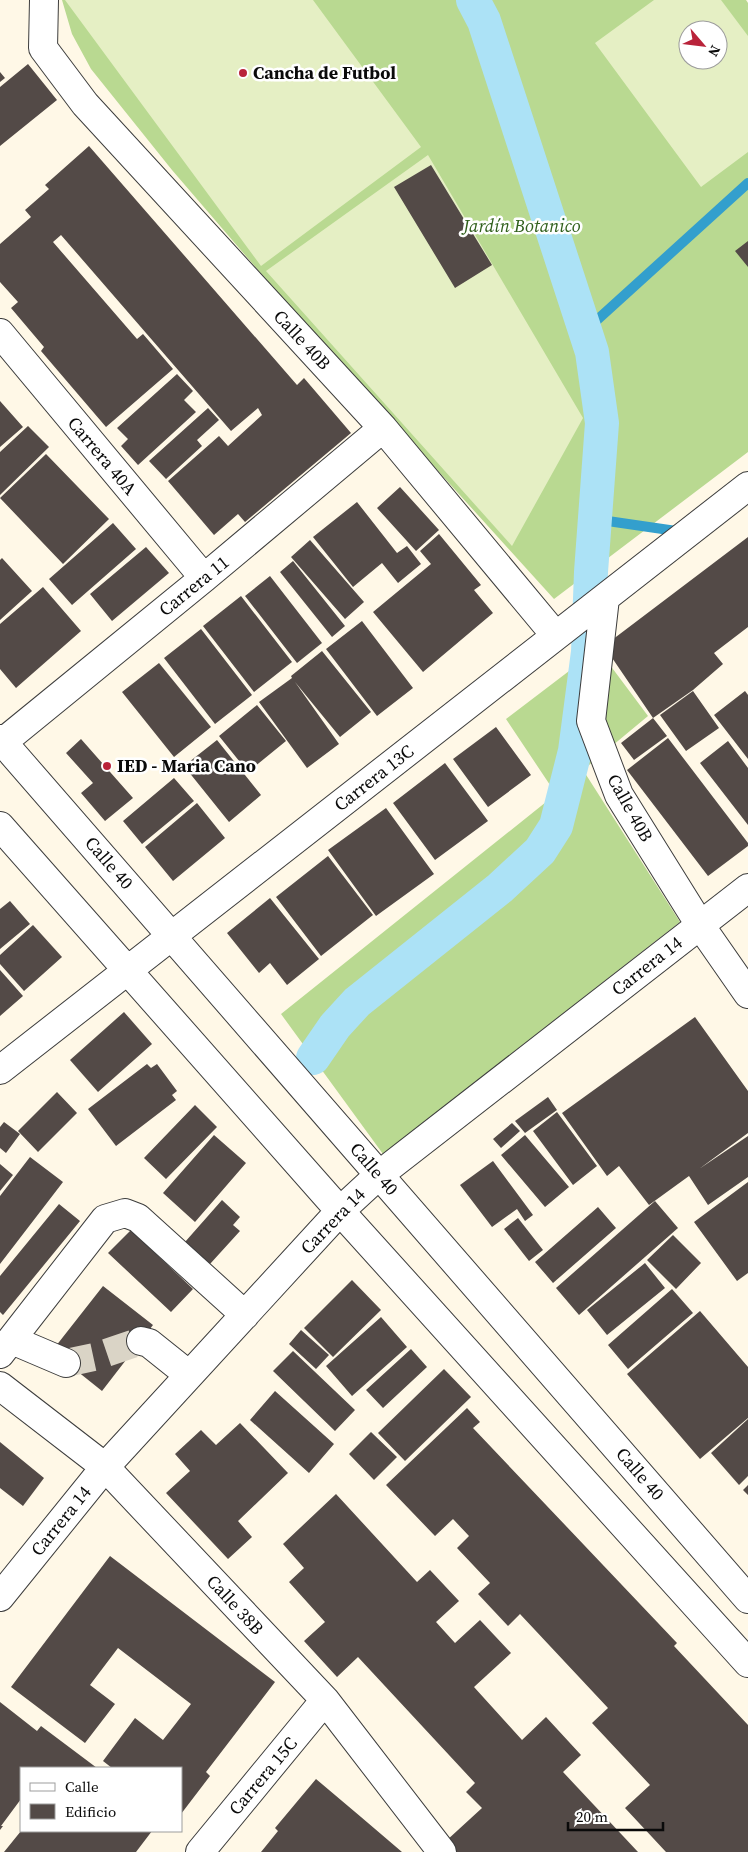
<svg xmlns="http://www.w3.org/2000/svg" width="748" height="1852" font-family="'Source Serif 4',serif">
<rect width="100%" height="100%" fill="#fff8e7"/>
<path fill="#b9d991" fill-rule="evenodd" d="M62 0H746L748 3V452L554 599 294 312 172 170 91 69 72 34ZM688 30H718V60H688Z
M598 649 648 716 583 770 680 922 383 1154 281 1014 556 794 506 719Z"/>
<path fill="#e5efc4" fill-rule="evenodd" d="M65 0H313L421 147 261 266Z
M654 0H721L748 36V152L701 187 595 43ZM688 30H718V60H688Z
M428 155 583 418 512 546 266 271Z"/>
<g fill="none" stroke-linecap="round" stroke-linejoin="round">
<path stroke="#339fcd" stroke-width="10" d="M586 330 748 183
M594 519 683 532"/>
<path stroke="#ace2f6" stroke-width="34" d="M313 1058 335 1026 357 1002 500 888 540 851 556 826 575 751 588 652 591 572 602 423 592 352 484 21 473 0"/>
</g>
<path fill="#534a47" d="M28 64 57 100 0 146V87Z
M0 72 5 78 0 82Z
M89 146 297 385 304 378 351 433 245 522 238 514 214 535 168 481 219 436 228 446 262 415 258 408 231 431 61 235 53 242 137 339 143 334 173 369 106 427 41 351 44 347 11 308 18 302 0 282V244L31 217 25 210 49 189 45 185Z
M431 165 492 265 455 288 394 187Z
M748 241V267L735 251Z
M177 374 193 391 184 400 196 412 138 465 121 446 128 439 117 428Z
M0 401 23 427 0 447Z
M208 408 219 420 197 440 202 446 166 479 149 461Z
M28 426 49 447 0 495V452Z
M46 454 109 519 63 564 0 498Z
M400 487 439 530 416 551 377 508Z
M357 502 397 553 407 546 421 564 398 583 382 563 353 587 313 537Z
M113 523 136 549 72 605 49 579Z
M439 534 481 585 474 590 493 613 423 672 373 612 431 564 420 551Z
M748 537V627L714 653 723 664 693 690 653 718 667 736 634 760 621 743 653 718 604 646Z
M310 540 364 602 345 619 291 557Z
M146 547 169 573 112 621 90 594Z
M2 558 32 591 0 620V560Z
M293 561 345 626 332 637 280 572Z
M270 576 322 643 297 663 245 596Z
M43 587 81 631 16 688 0 669V624Z
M241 596 292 662 254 692 203 626Z
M362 621 413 688 377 716 326 649Z
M201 629 252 695 215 724 164 658Z
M322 651 371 712 340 737 295 682 339 744 307 768 259 702 292 678 291 676Z
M159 663 211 727 174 757 122 692Z
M693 691 719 728 686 751 660 715Z
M745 691 748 695V759L714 715Z
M257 705 286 741 248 772 219 736Z
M496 727 531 775 488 807 453 759Z
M668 738 748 843V846L708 876 627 770Z
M81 739 133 798 105 821 81 793 93 783 66 753Z
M217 740 261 795 229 822 184 766Z
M728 741 748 768V825L700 763Z
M445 763 488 821 435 860 393 803Z
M174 778 194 801 142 844 123 821Z
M197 803 225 838 173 881 145 847Z
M386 808 434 874 376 916 328 850Z
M328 856 373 915 321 956 276 897Z
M270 898 319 959 287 985 270 963 259 973 227 933Z
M10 901 30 924 0 949V909Z
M33 925 62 957 24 991 0 964V955Z
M0 970 23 996 0 1016Z
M124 1012 152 1044 98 1092 70 1060Z
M695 1017 748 1091V1133L699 1169 748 1136V1177L708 1205 689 1176 649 1205 619 1166 607 1176 562 1113Z
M147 1064 151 1068 157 1064 177 1091 172 1095 176 1100 116 1146 88 1109Z
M57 1092 77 1113 38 1152 18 1131Z
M548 1097 557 1110 525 1133 515 1121Z
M195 1105 217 1127 166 1179 144 1158Z
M557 1112 597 1166 573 1185 533 1131Z
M4 1122 20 1134 6 1153 0 1148V1127Z
M512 1123 520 1131 501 1148 493 1139Z
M214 1135 246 1163 195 1222 163 1193Z
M525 1135 569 1187 545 1207 501 1155Z
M30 1157 63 1182 0 1264V1196Z
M493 1161 533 1215 525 1221 517 1209 492 1227 460 1185Z
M0 1164 13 1175 0 1191Z
M748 1182V1273L737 1281 694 1222Z
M222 1200 240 1217 233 1225 240 1231 210 1264 185 1242Z
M655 1201 678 1228 579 1315 556 1288Z
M59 1204 80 1221 3 1315 0 1312V1276Z
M598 1207 616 1228 553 1283 535 1262Z
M518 1218 543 1250 529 1261 504 1229Z
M131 1230 193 1289 171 1312 108 1253Z
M673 1235 701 1263 676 1289 647 1260Z
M645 1263 665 1288 607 1335 587 1310Z
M352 1280 381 1310 333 1357 304 1328Z
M103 1286 153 1325 102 1391 52 1351Z
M672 1289 693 1313 628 1369 608 1345Z
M700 1311 748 1367V1418L700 1459 627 1374Z
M381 1317 407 1347 352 1396 326 1366Z
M301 1330 329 1355 316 1369 289 1344Z
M411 1349 427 1367 383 1408 366 1390Z
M293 1351 355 1410 335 1431 273 1371Z
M444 1369 471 1397 405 1461 378 1433Z
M275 1391 334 1444 309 1473 250 1420Z
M467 1408 480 1422 473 1428 677 1643 674 1646 748 1725V1852H666L625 1808 650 1785 592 1723 608 1708 520 1614 508 1626 478 1594 490 1583 457 1548 469 1536 453 1519 435 1536 386 1485Z
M748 1419V1476L739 1485 711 1453Z
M240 1423 288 1473 238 1521 252 1537 228 1559 166 1493 190 1471 175 1454 201 1430 216 1445Z
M371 1432 397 1457 374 1480 349 1454Z
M0 1442 44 1478 23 1506 0 1488Z
M748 1485V1495L743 1490Z
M336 1494 417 1582 430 1570 459 1601 436 1622 455 1643 480 1620 511 1653 474 1687 522 1740 546 1717 581 1755 563 1772 638 1852H456L446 1841 482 1808 466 1792 475 1783 358 1657 337 1677 304 1641 325 1622 289 1582 304 1568 283 1544Z
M110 1556 275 1682 206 1772 210 1776 181 1814V1768H112L103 1761 135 1718 163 1740 191 1704 118 1648 90 1685 115 1704 85 1743 11 1687Z
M0 1702 37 1731 41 1726 97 1768H21V1799L1 1826H3L0 1830Z
M316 1779 361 1817 402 1852H261L278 1831 275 1828Z
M21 1831H152L136 1852H4Z"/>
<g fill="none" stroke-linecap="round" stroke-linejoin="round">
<path stroke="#dad4c6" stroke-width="28" stroke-dasharray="28 14" stroke-linecap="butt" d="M66 1363 94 1357 141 1341"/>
<g stroke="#3d3d3d" stroke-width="30">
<path id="minor" d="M44 0 43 48 85 104 383 428 556 636
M0 333 204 578
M605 598 591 721 619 795 700 925 748 994
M0 739 748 1599
M3 742 204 578 383 428
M0 826 340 1211 748 1663
M0 1070 748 486
M12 1340 66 1363
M141 1341 149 1343 189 1375
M0 1354 105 1219 125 1213 138 1218 245 1315
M0 1386 105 1467 325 1700 442 1852
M0 1597 105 1467 340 1211 379 1175 748 888
M200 1852 325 1700"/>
</g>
<use href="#minor" stroke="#fff" stroke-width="28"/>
</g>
<g fill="#b9233a" stroke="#fff" stroke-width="2">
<circle cx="243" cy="73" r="5"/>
<circle cx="107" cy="766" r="5"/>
</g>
<g text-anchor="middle" stroke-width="5" stroke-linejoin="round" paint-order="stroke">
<g font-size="18" font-weight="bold" fill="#0a0a0a" stroke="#fff" text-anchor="start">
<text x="253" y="79">Cancha de Futbol</text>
<text x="117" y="772">IED - Maria Cano</text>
</g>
<g font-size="18" font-style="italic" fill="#31601c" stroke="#fff">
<text x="522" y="232">Jardín Botanico</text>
</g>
<g font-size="18" fill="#0a0a0a" stroke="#fff">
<text transform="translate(302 340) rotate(47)" y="6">Calle 40B</text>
<text transform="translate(102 456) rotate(50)" y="6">Carrera 40A</text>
<text transform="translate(194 586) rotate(-39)" y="6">Carrera 11</text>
<text transform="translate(374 778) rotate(-38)" y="6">Carrera 13C</text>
<text transform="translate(630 808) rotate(61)" y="6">Calle 40B</text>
<text transform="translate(109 863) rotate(49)" y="6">Calle 40</text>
<text transform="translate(647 966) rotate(-38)" y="6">Carrera 14</text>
<text transform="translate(374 1169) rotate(49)" y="6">Calle 40</text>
<text transform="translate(333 1221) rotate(-46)" y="6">Carrera 14</text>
<text transform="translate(640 1474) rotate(49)" y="6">Calle 40</text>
<text transform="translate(61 1521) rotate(-51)" y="6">Carrera 14</text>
<text transform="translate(235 1605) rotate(47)" y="6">Calle 38B</text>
<text transform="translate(263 1776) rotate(-50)" y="6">Carrera 15C</text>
</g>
</g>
<rect x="20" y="1767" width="162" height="65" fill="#ffffff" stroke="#9d9d9d"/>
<rect x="30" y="1783" width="25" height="8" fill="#ffffff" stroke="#9d9d9d"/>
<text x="65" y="1792" font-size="15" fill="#0a0a0a">Calle</text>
<rect x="30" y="1804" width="25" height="15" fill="#534a47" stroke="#9d9d9d"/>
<text x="65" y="1817" font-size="15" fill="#0a0a0a">Edificio</text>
<g transform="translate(703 45) rotate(118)"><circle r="24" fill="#ffffff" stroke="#9d9d9d"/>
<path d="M0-4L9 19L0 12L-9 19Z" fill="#b9233a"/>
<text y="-8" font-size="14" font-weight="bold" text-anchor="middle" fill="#0a0a0a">N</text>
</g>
<path d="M568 1822v8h95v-8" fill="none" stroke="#0a0a0a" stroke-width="2.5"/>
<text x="576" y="1822" font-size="15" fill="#0a0a0a" stroke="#ffffff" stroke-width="4" paint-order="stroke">20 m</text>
</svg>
